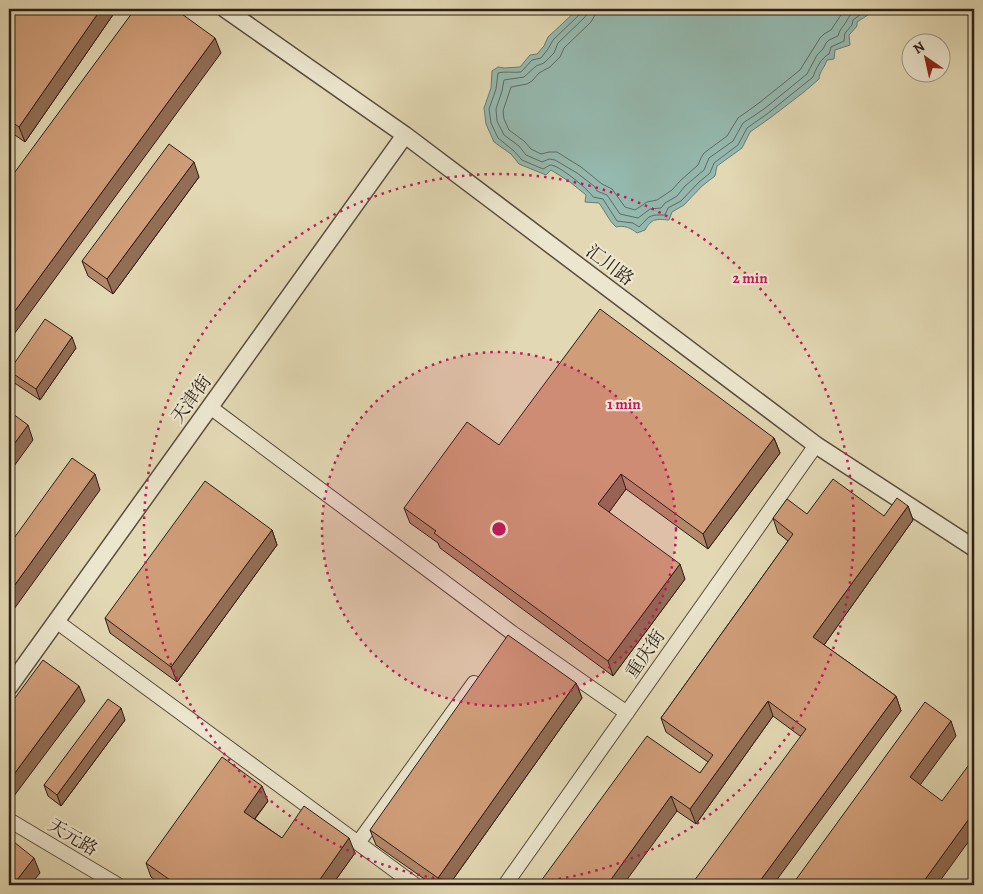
<svg xmlns="http://www.w3.org/2000/svg" width="983" height="894" font-family="Alegreya,'Noto Serif SC',serif">
<rect width="100%" height="100%" fill="#e2d8b3"/>
<filter id="stains"><feTurbulence type="fractalNoise" baseFrequency=".004" numOctaves="4"/><feColorMatrix values="0 0 0 0 .2 0 0 0 0 .09 0 0 0 0 .02 0 0 0 .5 -.17"/></filter>
<radialGradient id="worn" r=".72"><stop offset=".6" stop-color="#630" stop-opacity="0"/><stop offset="1" stop-color="#630" stop-opacity=".3"/></radialGradient>
<path fill="#95b9af" stroke="#6b7b72" d="M578 9H877L857 22V26L849 35 850 45 835 50 834 59 827 60C825 67 819 72 819 79L804 92 770 118 750 132 742 148 717 166 715 176 702 186 684 205 672 212 669 220C656 219 652 218 645 230L637 233C631 228 624 225 616 227 609 221 605 211 599 203L585 202 586 195 570 182 551 170 546 175 519 164 511 154 494 142 486 124 484 108 491 88 492 71 498 67 504 68 520 67 530 55 537 54 544 46 548 37Z"/>
<g fill="none" stroke-linecap="round" stroke-linejoin="round">
<path stroke="#606b62" stroke-width="1" d="M581 9 580 14 553 40 548 49 541 58 532 60 521 72C514 73 504 71 498 73L496 89 489 109 491 123 498 138 514 151 522 160 543 169C545 168 548 166 550 165 558 164 589 190 593 197L603 199 617 221 633 223 639 227C641 225 643 223 645 221 650 214 657 215 665 215L668 208 681 201 699 182 710 173 714 163 738 145 747 128 767 114 813 77C815 70 822 57 829 54L831 47 844 41 845 33 852 25 853 20 868 9
M588 9 587 14 584 18 558 43 554 53 544 63 536 66 524 77 504 80 502 91 496 109 497 121 504 135 519 146 526 155 542 162 549 159 555 160 577 173 594 186 597 191 607 195 620 214 638 218 650 209 661 208 665 203 677 196 685 186 704 170 709 158 733 141 743 123 764 109 807 74 817 55 823 49 826 43 829 40 838 36C839 30 843 27 846 22 850 15 851 13 857 9
M595 9V15L591 22 564 48 560 57 550 67 539 73 532 81 527 84 511 87 503 111 504 119 509 130 524 141 531 149 541 154 549 152H557L581 167 602 184 612 189 625 207 635 210 647 202 657 200 672 190 680 181 698 165 701 158 704 153 727 136 738 118 759 103 800 70 820 38 824 34 831 30 845 9"/>
<g stroke="#594c3d" stroke-width="16">
<path id="minor" d="M210 407 511 632 627 713
M56 621 358 843
M9 820 118 885
M415 885 358 843 474 683
M505 885 816 445"/>
</g>
<g stroke="#594c3d" stroke-width="19">
<path id="tertiary" d="M225 9 405 135 816 445 974 548
M9 687 405 135"/>
</g>
<use href="#minor" stroke="#ece6ce" stroke-width="14"/>
<use href="#tertiary" stroke="#ece6ce" stroke-width="16"/>
</g>
<path fill="#b38768" stroke="#2b1d16" d="M9 9H117L25 142 9 131Z
M199 177 113 294 88 276 82 261Z
M76 348 40 400 13 382 9 371Z
M774 438 780 453 708 549 626 489 609 512 685 579 613 676 440 548 438 543 410 523 404 508 499 445Z
M908 506 913 520 824 645 896 696 901 711 800 736 773 716 696 824 677 811 538 885 700 773 708 762 666 732 661 718 788 541 778 533 773 518 807 514 884 516Z
M272 530 277 545 177 682 110 633 105 618Z
M576 683 582 698 449 885H433L376 845 370 830Z
M125 720 61 806 48 796 44 785Z
M268 801 255 819 282 838 355 853 332 885H162L151 877 146 863Z"/>
<path fill="#926e55" stroke="#2b1d16" d="M101 9H117L25 142 19 127Z
M215 38 221 53 9 341V319Z
M194 162 199 177 113 294 107 279Z
M72 337 76 348 40 400 36 389Z
M28 425 33 440 9 473V451Z
M774 438 780 453 708 549 703 534Z
M95 474 100 490 9 616V593Z
M621 474 626 489 604 519 598 504Z
M908 506 913 520 819 652 813 637Z
M272 530 277 545 177 682 171 667Z
M680 564 685 579 613 676 608 661Z
M576 683 582 698 449 885H441L438 878Z
M79 686 85 701 11 800 9 793V781Z
M896 696 901 711 773 885H757Z
M768 701 773 716 696 824 690 809Z
M121 708 125 720 61 806 57 795Z
M951 721 956 736 915 792 910 777Z
M262 786 268 801 249 826 244 812Z
M671 796 677 811 623 885H607Z
M971 816 974 825V834L937 885H921Z
M349 838 355 853 332 885H316Z
M34 858 40 873 30 885H13Z"/>
<path fill="#d09d79" stroke="#2b1d16" d="M9 9H101L19 127 9 120Z
M135 9H175L215 38 9 319V180Z
M169 144 194 162 107 279 82 261Z
M600 309 774 438 703 534 621 474 598 504 680 564 608 661 434 533 436 531 404 508 467 422 499 445Z
M45 319 72 337 36 389 9 371Z
M9 411 28 425 9 451Z
M72 458 95 474 9 593V545Z
M833 479 884 516 897 498 908 506 813 637 896 696 757 885H691L806 729 768 701 690 809 671 796 607 885H538L647 736 700 773 713 755 661 718 793 534 773 518 787 499 807 514Z
M205 481 272 530 171 667 105 618Z
M508 635 576 683 438 878 370 830Z
M43 660 79 686 9 781V706Z
M108 699 121 708 57 795 44 785Z
M925 702 951 721 910 777 942 801 974 758V815L972 817 971 816 921 885H792Z
M222 757 262 786 244 812 282 838 304 806 349 838 316 885H177L146 863Z
M9 838 34 858 13 885H9Z"/>
<circle cx="499" cy="529" r="177" fill="#c2185b" fill-opacity=".12"/>
<g fill="none" stroke="#c2185b" stroke-width="2.5" stroke-dasharray="2.5 5">
<circle cx="499" cy="529" r="177"/>
<circle cx="499" cy="529" r="355"/>
</g>
<g text-anchor="middle" stroke-width="4.5" stroke-linejoin="round" paint-order="stroke">
<g font-size="18" fill="#2b1d16" stroke="#ece6ce">
<text transform="translate(610 265) rotate(37)" y="6">汇川路</text>
<text transform="translate(191 399) rotate(-54)" y="6">天津街</text>
<text transform="translate(645 654) rotate(-55)" y="6">重庆街</text>
<text transform="translate(73 837) rotate(31)" y="6">天元路</text>
</g>
</g>
<circle cx="499" cy="529" r="8" fill="#c2185b" stroke="#ece6ce" stroke-width="2.5"/>
<g font-size="15" text-anchor="middle" font-weight="bold" fill="#c2185b" stroke="#ece6ce" stroke-width="4.5" stroke-linejoin="round" paint-order="stroke">
<text x="750" y="283">2 min</text>
<text x="624" y="409">1 min</text>
</g>
<rect width="983" height="894" fill="none" stroke="#e2d8b3" stroke-width="30"/>
<rect x="10" y="10" width="963" height="874" fill="none" stroke="#2b1d16" stroke-width="2.5"/>
<rect x="15" y="15" width="953" height="864" fill="none" stroke="#2b1d16"/>
<g transform="translate(926 58) rotate(326)"><circle r="24" fill="#ece6ce" stroke="#9f9684"/>
<path d="M0-4L9 19L0 12L-9 19Z" fill="#8f2418"/>
<text y="-8" font-size="14" font-weight="bold" text-anchor="middle" fill="#2b1d16">N</text>
</g>
<rect width="100%" height="100%" filter="url(#stains)"/>
<rect width="100%" height="100%" fill="url(#worn)"/>
</svg>
